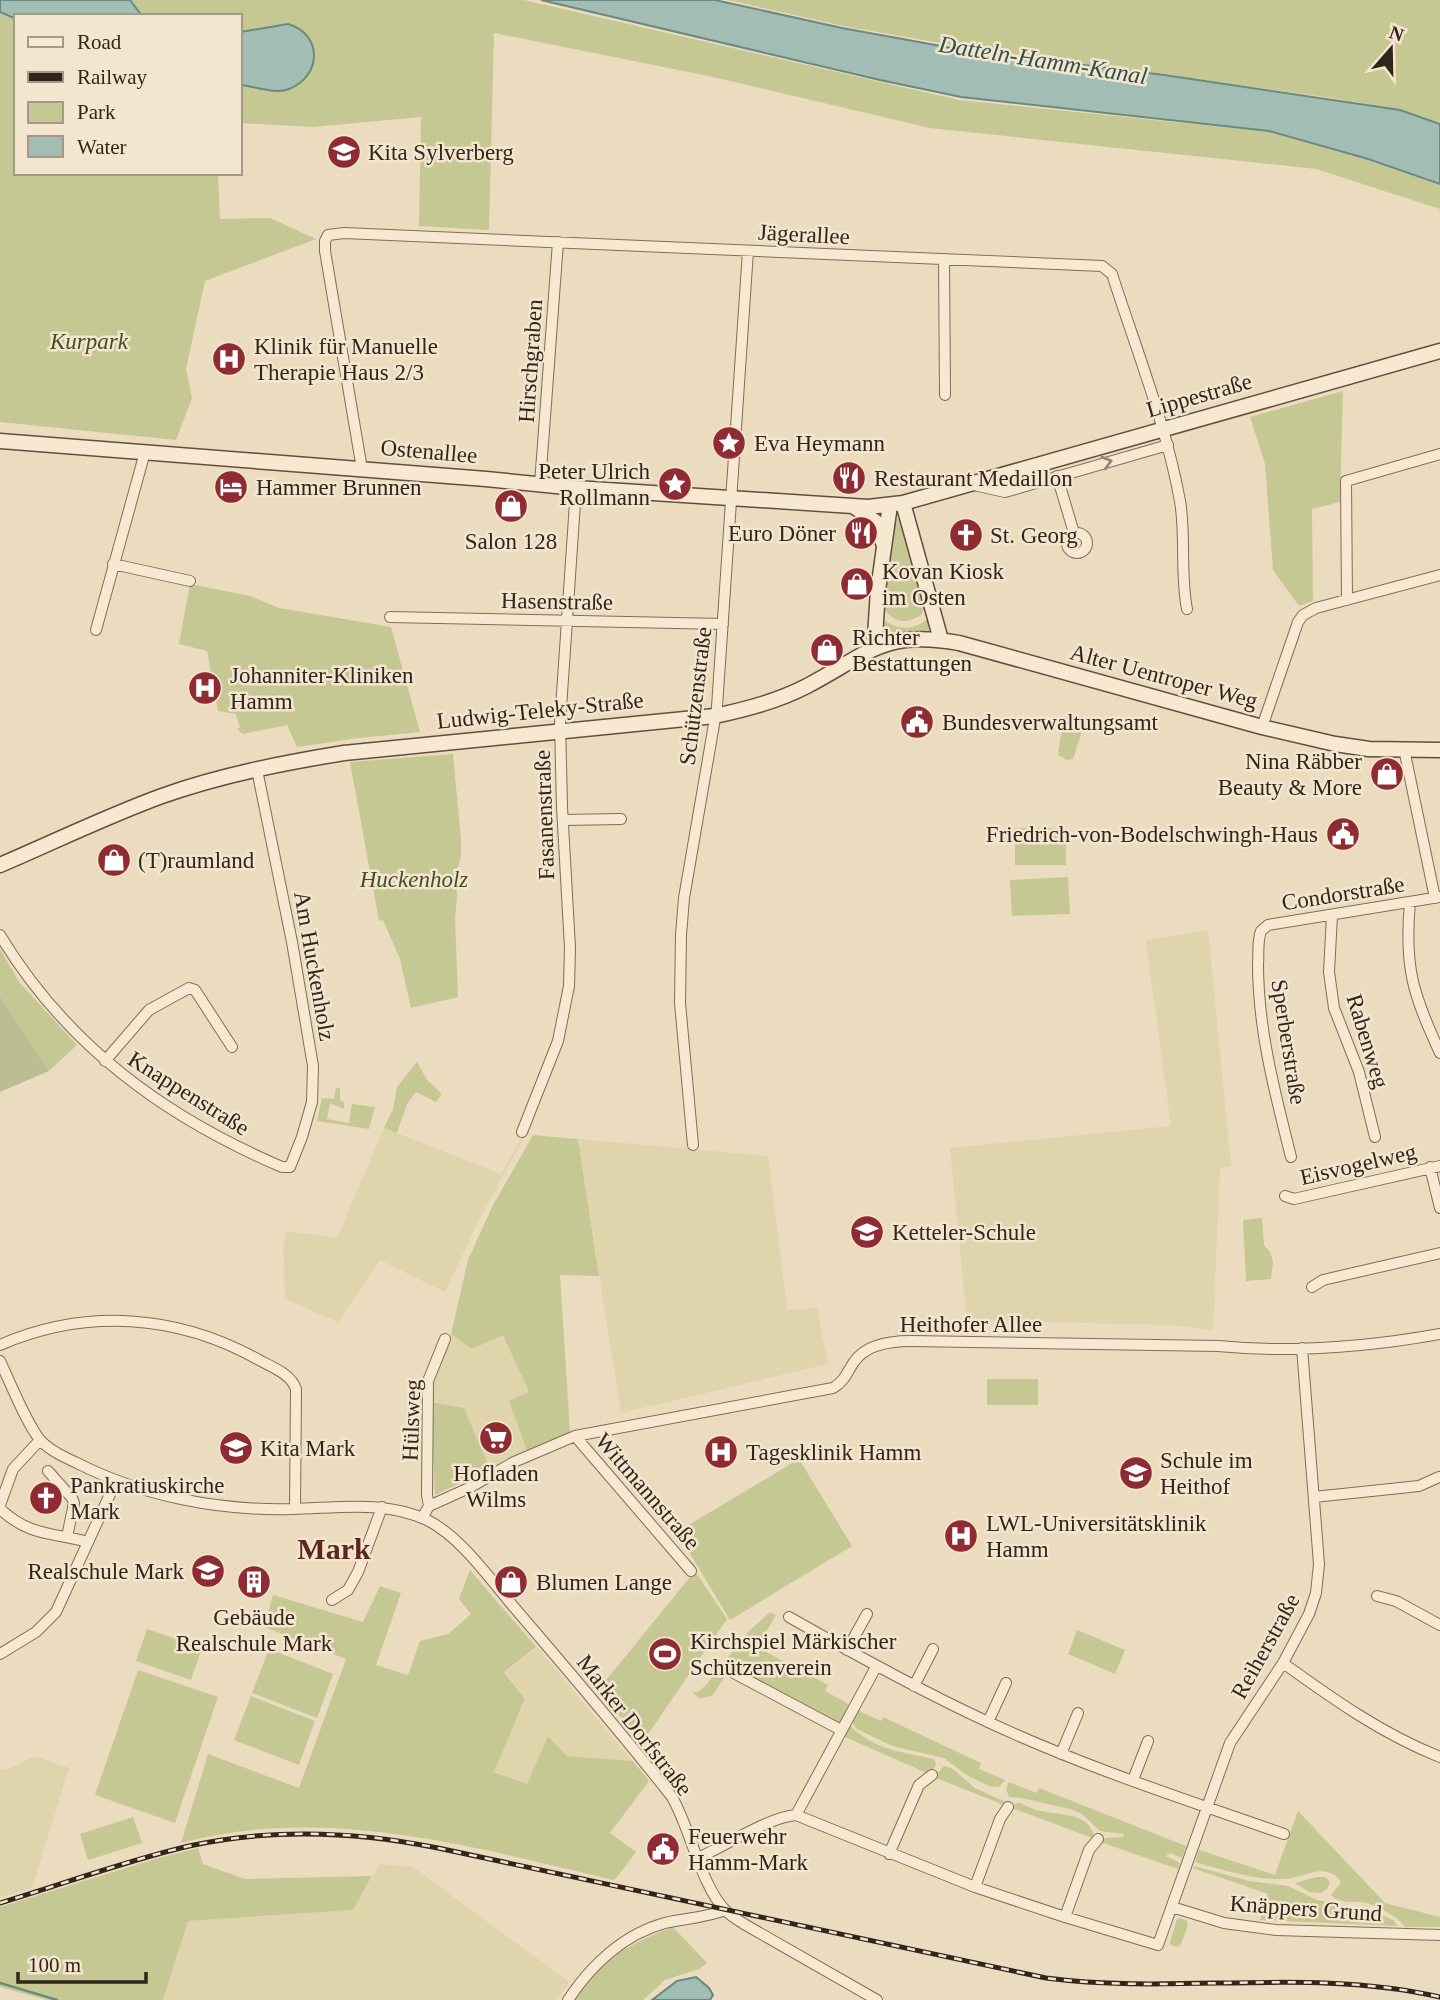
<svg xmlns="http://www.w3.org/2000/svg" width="1440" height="2000" font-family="Georgia,serif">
<rect width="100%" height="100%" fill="#ebdbbf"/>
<path fill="#e0d4ac" d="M1208 930 1231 1166 1220 1168 1213 1330 1170 1325 967 1320 950 1148 1171 1126 1146 940Z
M384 1128 501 1174 523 1135 526 1134 478 1222 445 1292 380 1260 338 1322 285 1299 283 1246 286 1231 337 1238Z
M578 1139 768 1156 787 1310 817 1308 828 1364 621 1413Z
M451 1334 472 1349 503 1335 529 1392 509 1401 527 1451 490 1469 464 1408 431 1402 433 1382Z
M537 1647 632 1761 567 1756 548 1736 527 1784 494 1771 526 1699 505 1672Z
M35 1756 69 1768 32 1888 0 1898V1769L7 1770Z
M380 1864 413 1867 569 1982 557 2000H163L188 1921 353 1910Z"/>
<path fill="#c6c893" d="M0 0H524L959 100 1270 132 1367 160 1440 185V209L1316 169 930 128 713 77 494 33 489 230 419 226 421 117 313 127 240 123V16H16V173H218L220 219 270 218 316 239 205 281 186 369 192 398 176 440 0 422Z
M728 0H1440V123L1401 110 1332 98 963 47 843 26Z
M1343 391 1340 502 1312 509 1313 601 1299 606 1273 570 1265 464 1250 417Z
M904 518 926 605 921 615C906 625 893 622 883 608L891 520Z
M190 584 250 596 279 608 391 627 420 732 359 738 297 747 287 725 243 734 237 729 240 728 236 714 218 711 207 651 179 644Z
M931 616V629L929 630 884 634 882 619C899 631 915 631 931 616Z
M1073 714 1078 715 1084 725 1073 759 1067 760 1058 755 1063 721 1065 717Z
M453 754 461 840V857L456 872 457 898 455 918 458 997 411 1008 400 959 383 920 379 921 350 762Z
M1015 828H1066V865H1015Z
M1068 877 1070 914 1012 916 1010 880Z
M0 949 20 983 77 1045 49 1071 0 996Z
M417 1062 427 1080 442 1094 436 1102 416 1092 407 1104 397 1133 384 1128 393 1109 397 1087Z
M336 1088H340V1100L344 1102V1109L330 1103 327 1119 349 1123 352 1104 375 1107 369 1129 317 1121 322 1098 334 1099Z
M533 1135 578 1139 599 1276 560 1275 570 1432 527 1451 509 1401 529 1392 503 1335 472 1349 451 1334 468 1260 492 1207Z
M1262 1218 1264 1245 1270 1252 1273 1261 1271 1279 1246 1281 1243 1220Z
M987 1379H1038V1405H987Z
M431 1402 464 1408 490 1469 435 1495Z
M799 1459 852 1546 730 1620 677 1532Z
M470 1570 536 1647 504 1672 525 1699 494 1772 527 1784 548 1736 567 1756 633 1761 649 1781 610 1833 636 1852 617 1877 614 1880C473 1847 326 1804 181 1843L208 1754 299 1788 346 1659 264 1627 273 1595 363 1622 380 1586 401 1593 376 1665 408 1675 420 1641 448 1634 471 1614 459 1599Z
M695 1571 727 1619 642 1743 598 1690Z
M770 1612 776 1615 757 1647 828 1685 825 1691 850 1705 839 1727 729 1670 713 1695 700 1699 692 1692H698L706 1685 748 1632Z
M147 1629 202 1648 191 1680 136 1661Z
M1077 1630 1125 1650 1115 1674 1068 1654Z
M269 1649 333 1674 317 1718 252 1693Z
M138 1670 218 1697 175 1823 95 1795Z
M251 1696 315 1721 299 1765 234 1740Z
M857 1710 881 1721 883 1717 981 1763 979 1769 1005 1780 999 1787 989 1786 968 1776 944 1758 892 1746 857 1729 851 1720Z
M849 1725C874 1750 902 1752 934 1759L936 1764 931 1775 843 1736Z
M944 1766 953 1769 975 1788 1005 1802 1006 1806 934 1777Z
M1009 1782 1036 1793 1039 1788 1186 1846 1182 1858 1170 1853 1166 1856 1180 1863 1178 1869 1100 1842 1106 1838 1123 1837 1124 1834 1100 1831 1082 1814 1070 1809 1021 1798 1009 1797 1006 1789Z
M1020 1803C1025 1805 1031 1808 1036 1810 1057 1816 1090 1810 1095 1839L1012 1808 1014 1804Z
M1298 1811 1385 1903 1440 1917V1927H1405C1398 1916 1374 1904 1362 1902 1350 1901 1340 1904 1331 1895L1340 1884V1880C1323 1861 1303 1879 1283 1879 1253 1880 1224 1870 1195 1862L1199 1850 1275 1875Z
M133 1817 142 1843 88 1860 80 1834Z
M198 1848 203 1864 245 1879 372 1876 353 1910 188 1921 163 2000H47L0 1987V1907L155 1859Z
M1194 1866 1249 1881 1288 1886 1317 1900 1332 1903 1343 1908 1365 1907 1393 1920 1398 1926 1260 1920 1268 1894 1193 1868Z
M1316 1877H1326L1330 1882 1327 1889 1321 1893 1309 1892 1295 1883Z
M1180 1918 1187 1921 1188 1925 1181 1944 1177 1947 1171 1945 1170 1942 1177 1919Z
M673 1927 707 1963 699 1969 665 1980 643 2000H574C601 1959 629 1944 673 1927Z"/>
<path fill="#bbbd93" d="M0 996 49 1071 0 1092Z"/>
<path fill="#a2bdb3" stroke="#6a8a80" stroke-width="2" d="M0 0H130L142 16H16V19L0 12Z
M541 0H715L842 28 963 50 1164 75 1400 110 1440 124V184L1368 159 1269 131 961 97 880 80Z
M288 24C323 34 322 76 289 89 275 95 255 86 240 85V32Z
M696 1977 709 1988 713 1995 710 2000H652L677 1981Z"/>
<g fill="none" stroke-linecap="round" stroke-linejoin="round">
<path stroke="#6a8a80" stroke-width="2.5" d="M0 1983 57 2000"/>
<g stroke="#826c58" stroke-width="12">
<path id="street" d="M944 259 945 395
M362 469 325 251V241L328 235 344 233 1102 266 1112 274C1136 349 1166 424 1180 501 1186 537 1180 574 1187 609
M1057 476 1074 533
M540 484 558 242
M974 485 1005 492 1168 445
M1067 543a10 10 0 1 1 20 0a10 10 0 1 1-20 0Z
M113 564 190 581
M1347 600 1346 481 1440 454
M390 617 723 624
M96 630 145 452
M1262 727 1298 622 1303 615 1316 608 1440 575
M1404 749 1435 898
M563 820 621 819
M1410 902C1404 968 1413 994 1440 1053
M1332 915 1329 972 1334 1008 1359 1072 1375 1137
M0 935C67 1046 165 1117 282 1167H290L302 1137 312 1102 313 1066 292 942 257 770
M105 1061 149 1010 189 988 195 990 232 1047
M522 1132 558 1041 569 986 570 948 562 807 560 723 576 488
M693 1145 680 1003 681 935 684 898 717 707 748 251
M1291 1157C1275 1093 1258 1030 1258 964 1259 953 1257 942 1261 931L1268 925 1440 897
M1430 1167 1440 1208
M1285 1196 1294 1199 1440 1166
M1312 1287 1323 1280 1440 1253
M0 1345C86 1308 177 1314 259 1360 272 1367 291 1374 296 1389L295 1509
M0 1361C9 1380 28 1427 41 1441 51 1451 64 1457 77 1463 142 1496 219 1511 292 1509 338 1508 384 1500 427 1520 460 1536 490 1579 513 1606 567 1669 621 1732 672 1797 691 1830 701 1886 726 1911 731 1916 738 1920 744 1924L877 2000
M575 1436 691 1571
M48 1471 72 1498 74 1503 67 1537
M1314 1497 1419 1486 1439 1477
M0 1505 13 1469 40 1440
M429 1506 427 1495 428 1381 445 1339
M0 1509C31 1537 51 1532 88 1542
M422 1518 429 1506 469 1488 514 1462 575 1436 833 1388C845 1381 847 1372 854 1362 866 1344 892 1341 911 1341L1218 1346C1291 1353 1368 1347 1440 1334
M1377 1596 1396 1601 1440 1625
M332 1600 348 1590 358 1572 382 1507
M789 1617C854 1654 919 1690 986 1721 1082 1766 1184 1799 1284 1834
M847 1650 867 1614
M0 1654 36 1632 56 1612 116 1481
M1283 1663C1333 1699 1382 1734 1440 1757
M730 1671 841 1730
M914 1686 933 1649
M988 1722 1006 1683
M1061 1754 1078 1713
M1133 1780 1148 1741
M796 1815 876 1667
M889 1854 919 1785 932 1775
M698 1858C725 1846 769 1817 796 1815L975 1887 1065 1917 1158 1945 1230 1743 1283 1663 1309 1614 1316 1593 1319 1564 1302 1348
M975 1887 1000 1819 1008 1807
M1172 1907 1224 1923 1276 1930 1440 1935
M1065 1917 1089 1850 1098 1839
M568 2000C591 1965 624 1934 665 1923 685 1918 706 1918 725 1910"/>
</g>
<g stroke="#644d3c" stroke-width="17">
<path id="secondary" d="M0 441 486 479 576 488 868 507 903 503 1440 351
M903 503 941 640
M856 508 876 522 883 543
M877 646 875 637 878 590 890 505
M0 865C54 842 107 816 162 796 221 775 283 763 344 753L715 716C747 709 778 701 807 686 868 654 884 629 959 643L1262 727 1335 744 1369 749 1440 750"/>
</g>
<use href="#street" stroke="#f7e9d1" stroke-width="10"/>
<use href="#secondary" stroke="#f7e9d1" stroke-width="14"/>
<g stroke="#32251c" stroke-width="5">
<path id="rail" d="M0 1903C63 1884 125 1861 189 1846 272 1828 355 1831 438 1848L1046 1978C1177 1995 1310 1967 1440 1997"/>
</g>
<use href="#rail" stroke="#f3e5ce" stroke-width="2.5" stroke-dasharray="8" stroke-linecap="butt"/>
</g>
<defs><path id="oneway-chevron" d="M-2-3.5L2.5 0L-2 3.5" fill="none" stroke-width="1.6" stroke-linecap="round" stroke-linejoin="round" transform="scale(1.75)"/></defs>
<use stroke="#948776" href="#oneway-chevron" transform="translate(1107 462) rotate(-16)"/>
<defs>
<g id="school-disc" transform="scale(1.75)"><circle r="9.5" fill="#8e2b33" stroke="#f3e5ce"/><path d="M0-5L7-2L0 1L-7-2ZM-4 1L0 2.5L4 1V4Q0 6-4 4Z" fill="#fff"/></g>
<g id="hospital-disc" transform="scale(1.75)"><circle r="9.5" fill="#8e2b33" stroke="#f3e5ce"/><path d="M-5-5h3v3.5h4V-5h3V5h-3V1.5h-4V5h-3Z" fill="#fff"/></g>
<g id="sight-disc" transform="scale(1.75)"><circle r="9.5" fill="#8e2b33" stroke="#f3e5ce"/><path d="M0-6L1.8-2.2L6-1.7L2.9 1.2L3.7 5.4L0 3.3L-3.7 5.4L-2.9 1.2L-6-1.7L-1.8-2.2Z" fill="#fff"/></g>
<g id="restaurant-disc" transform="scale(1.75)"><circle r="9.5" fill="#8e2b33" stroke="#f3e5ce"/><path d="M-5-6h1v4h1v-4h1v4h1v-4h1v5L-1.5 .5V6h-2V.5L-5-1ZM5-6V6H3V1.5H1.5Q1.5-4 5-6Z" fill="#fff"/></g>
<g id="hotel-disc" transform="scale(1.75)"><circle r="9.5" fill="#8e2b33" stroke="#f3e5ce"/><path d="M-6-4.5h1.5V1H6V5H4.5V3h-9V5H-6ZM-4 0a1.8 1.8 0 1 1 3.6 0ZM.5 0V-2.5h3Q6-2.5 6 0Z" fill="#fff"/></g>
<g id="shop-disc" transform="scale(1.75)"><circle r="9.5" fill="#8e2b33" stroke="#f3e5ce"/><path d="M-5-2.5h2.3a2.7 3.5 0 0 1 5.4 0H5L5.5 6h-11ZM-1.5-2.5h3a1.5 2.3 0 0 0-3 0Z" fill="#fff"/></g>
<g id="church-disc" transform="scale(1.75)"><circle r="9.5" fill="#8e2b33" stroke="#f3e5ce"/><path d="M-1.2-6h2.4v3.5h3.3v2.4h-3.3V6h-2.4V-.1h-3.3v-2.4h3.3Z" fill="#fff"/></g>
<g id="civic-disc" transform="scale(1.75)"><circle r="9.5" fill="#8e2b33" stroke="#f3e5ce"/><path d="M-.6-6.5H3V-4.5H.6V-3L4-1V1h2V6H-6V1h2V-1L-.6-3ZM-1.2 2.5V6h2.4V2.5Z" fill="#fff"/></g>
<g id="supermarket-disc" transform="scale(1.75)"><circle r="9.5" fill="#8e2b33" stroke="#f3e5ce"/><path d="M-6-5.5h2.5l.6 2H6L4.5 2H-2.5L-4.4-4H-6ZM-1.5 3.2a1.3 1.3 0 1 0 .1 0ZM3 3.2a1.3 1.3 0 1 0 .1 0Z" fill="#fff"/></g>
<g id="building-disc" transform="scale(1.75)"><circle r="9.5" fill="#8e2b33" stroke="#f3e5ce"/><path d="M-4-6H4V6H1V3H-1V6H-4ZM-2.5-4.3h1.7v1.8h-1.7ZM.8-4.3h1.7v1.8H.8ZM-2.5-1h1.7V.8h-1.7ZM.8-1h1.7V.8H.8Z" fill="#fff"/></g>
<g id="stadium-disc" transform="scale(1.75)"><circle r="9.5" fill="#8e2b33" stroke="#f3e5ce"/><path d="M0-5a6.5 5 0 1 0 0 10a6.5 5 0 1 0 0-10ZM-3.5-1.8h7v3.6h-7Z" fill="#fff"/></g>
</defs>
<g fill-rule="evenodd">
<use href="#school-disc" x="344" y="152"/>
<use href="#hospital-disc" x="229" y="359"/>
<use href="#sight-disc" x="729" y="443"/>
<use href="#restaurant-disc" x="849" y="478"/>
<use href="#sight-disc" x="675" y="484"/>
<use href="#hotel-disc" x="231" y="487"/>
<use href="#shop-disc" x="511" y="506"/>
<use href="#restaurant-disc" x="861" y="533"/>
<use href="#church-disc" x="966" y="535"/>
<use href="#shop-disc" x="857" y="584"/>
<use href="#shop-disc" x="827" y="650"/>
<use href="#hospital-disc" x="205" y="688"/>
<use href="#civic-disc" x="917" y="722"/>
<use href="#shop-disc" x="1387" y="774"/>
<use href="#civic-disc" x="1343" y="834"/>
<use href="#shop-disc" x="114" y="860"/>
<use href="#school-disc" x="867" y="1232"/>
<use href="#supermarket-disc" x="496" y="1438"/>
<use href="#school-disc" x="236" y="1448"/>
<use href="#hospital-disc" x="721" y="1452"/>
<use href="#school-disc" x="1136" y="1473"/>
<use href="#church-disc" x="46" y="1498"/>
<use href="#hospital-disc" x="961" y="1536"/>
<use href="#school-disc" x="208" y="1571"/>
<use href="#building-disc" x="254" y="1582"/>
<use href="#shop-disc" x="511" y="1582"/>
<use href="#stadium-disc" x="665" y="1654"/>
<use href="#civic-disc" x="663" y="1849"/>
</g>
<g text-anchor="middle" stroke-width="5" stroke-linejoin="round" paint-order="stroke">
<g font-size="23" fill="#32251c" stroke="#f3e5ce" text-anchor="start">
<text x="368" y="160">Kita Sylverberg</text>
<text x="254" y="354">Klinik für Manuelle<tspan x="254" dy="26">Therapie Haus 2/3</tspan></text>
<text x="754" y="451">Eva Heymann</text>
<text x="650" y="479" text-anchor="end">Peter Ulrich<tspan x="650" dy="26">Rollmann</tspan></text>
<text x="874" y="486">Restaurant Medaillon</text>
<text x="256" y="495">Hammer Brunnen</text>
<text x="836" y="541" text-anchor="end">Euro Döner</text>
<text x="990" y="543">St. Georg</text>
<text x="511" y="549" text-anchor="middle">Salon 128</text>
<text x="882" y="579">Kovan Kiosk<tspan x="882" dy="26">im Osten</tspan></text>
<text x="852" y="645">Richter<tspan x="852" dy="26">Bestattungen</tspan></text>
<text x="230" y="683">Johanniter-Kliniken<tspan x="230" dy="26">Hamm</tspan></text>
<text x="942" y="730">Bundesverwaltungsamt</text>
<text x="1362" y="769" text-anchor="end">Nina Räbber<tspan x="1362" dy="26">Beauty &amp; More</tspan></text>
<text x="1318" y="842" text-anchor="end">Friedrich-von-Bodelschwingh-Haus</text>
<text x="138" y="868">(T)raumland</text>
<text x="892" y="1240">Ketteler-Schule</text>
<text x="260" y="1456">Kita Mark</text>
<text x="746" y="1460">Tagesklinik Hamm</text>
<text x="1160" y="1468">Schule im<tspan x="1160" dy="26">Heithof</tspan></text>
<text x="496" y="1481" text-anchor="middle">Hofladen<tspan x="496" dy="26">Wilms</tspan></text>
<text x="70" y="1493">Pankratiuskirche<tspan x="70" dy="26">Mark</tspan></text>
<text x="986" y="1531">LWL-Universitätsklinik<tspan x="986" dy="26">Hamm</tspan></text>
<text x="184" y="1579" text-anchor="end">Realschule Mark</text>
<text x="536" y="1590">Blumen Lange</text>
<text x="254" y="1625" text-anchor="middle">Gebäude<tspan x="254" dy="26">Realschule Mark</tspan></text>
<text x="690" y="1649">Kirchspiel Märkischer<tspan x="690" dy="26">Schützenverein</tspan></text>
<text x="688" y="1844">Feuerwehr<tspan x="688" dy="26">Hamm-Mark</tspan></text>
</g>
<g font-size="23" fill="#32251c" stroke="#f3e5ce">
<text transform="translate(804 234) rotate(3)" y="8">Jägerallee</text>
<text transform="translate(530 361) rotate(-86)" y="8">Hirschgraben</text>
<text transform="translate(1199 395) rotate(-16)" y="8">Lippestraße</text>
<text transform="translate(429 451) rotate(5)" y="8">Ostenallee</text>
<text transform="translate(557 601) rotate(1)" y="8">Hasenstraße</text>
<text transform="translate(1164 676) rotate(15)" y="8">Alter Uentroper Weg</text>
<text transform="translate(695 696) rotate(-83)" y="8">Schützenstraße</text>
<text transform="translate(540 710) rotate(-6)" y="8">Ludwig-Teleky-Straße</text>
<text transform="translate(544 815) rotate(-92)" y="8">Fasanenstraße</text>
<text transform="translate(1343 893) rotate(-9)" y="8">Condorstraße</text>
<text transform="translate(315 966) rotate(80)" y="8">Am Huckenholz</text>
<text transform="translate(1368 1041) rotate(73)" y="8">Rabenweg</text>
<text transform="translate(1289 1042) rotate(81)" y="8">Sperberstraße</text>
<text transform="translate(189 1093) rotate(32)" y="8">Knappenstraße</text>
<text transform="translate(1358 1164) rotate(-13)" y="8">Eisvogelweg</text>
<text x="971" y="1332">Heithofer Allee</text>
<text transform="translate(411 1420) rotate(-88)" y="8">Hülsweg</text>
<text transform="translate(648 1491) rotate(49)" y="8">Wittmannstraße</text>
<text transform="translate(1265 1646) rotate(-61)" y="8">Reiherstraße</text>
<text transform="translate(635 1725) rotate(52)" y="8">Marker Dorfstraße</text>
<text transform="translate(1306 1908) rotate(4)" y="8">Knäppers Grund</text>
</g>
<g font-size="23" font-style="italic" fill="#464e24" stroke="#f3e5ce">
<text x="89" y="349">Kurpark</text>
<text x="414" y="887">Huckenholz</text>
</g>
<g font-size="24" font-style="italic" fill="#2c524d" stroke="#f3e5ce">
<text transform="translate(1043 60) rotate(9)" y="8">Datteln-Hamm-Kanal</text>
</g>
<g font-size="30" font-weight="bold" fill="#5d261e" stroke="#f3e5ce">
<text x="334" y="1559">Mark</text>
</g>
</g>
<rect x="14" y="14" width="228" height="161" fill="#f3e5ce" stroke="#a69887" stroke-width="2"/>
<rect x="28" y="37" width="35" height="10" fill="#f7e9d1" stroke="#a69887" stroke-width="2"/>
<text x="77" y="49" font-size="21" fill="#32251c">Road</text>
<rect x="28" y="72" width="35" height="10" fill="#32251c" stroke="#a69887" stroke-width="2"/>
<text x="77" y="84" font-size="21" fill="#32251c">Railway</text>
<rect x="28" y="102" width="35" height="21" fill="#c6c893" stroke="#a69887" stroke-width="2"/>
<text x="77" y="119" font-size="21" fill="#32251c">Park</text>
<rect x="28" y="136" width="35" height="21" fill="#a2bdb3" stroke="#a69887" stroke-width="2"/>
<text x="77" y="154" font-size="21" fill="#32251c">Water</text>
<g transform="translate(1391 49) rotate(20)" stroke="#f3e5ce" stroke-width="5" paint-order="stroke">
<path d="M0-5L12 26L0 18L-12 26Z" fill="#32251c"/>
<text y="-10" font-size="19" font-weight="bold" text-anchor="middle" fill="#32251c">N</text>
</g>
<path d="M18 1972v10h128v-10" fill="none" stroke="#32251c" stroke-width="3.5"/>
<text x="28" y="1972" font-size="21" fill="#32251c" stroke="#f3e5ce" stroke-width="5" paint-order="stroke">100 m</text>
</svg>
